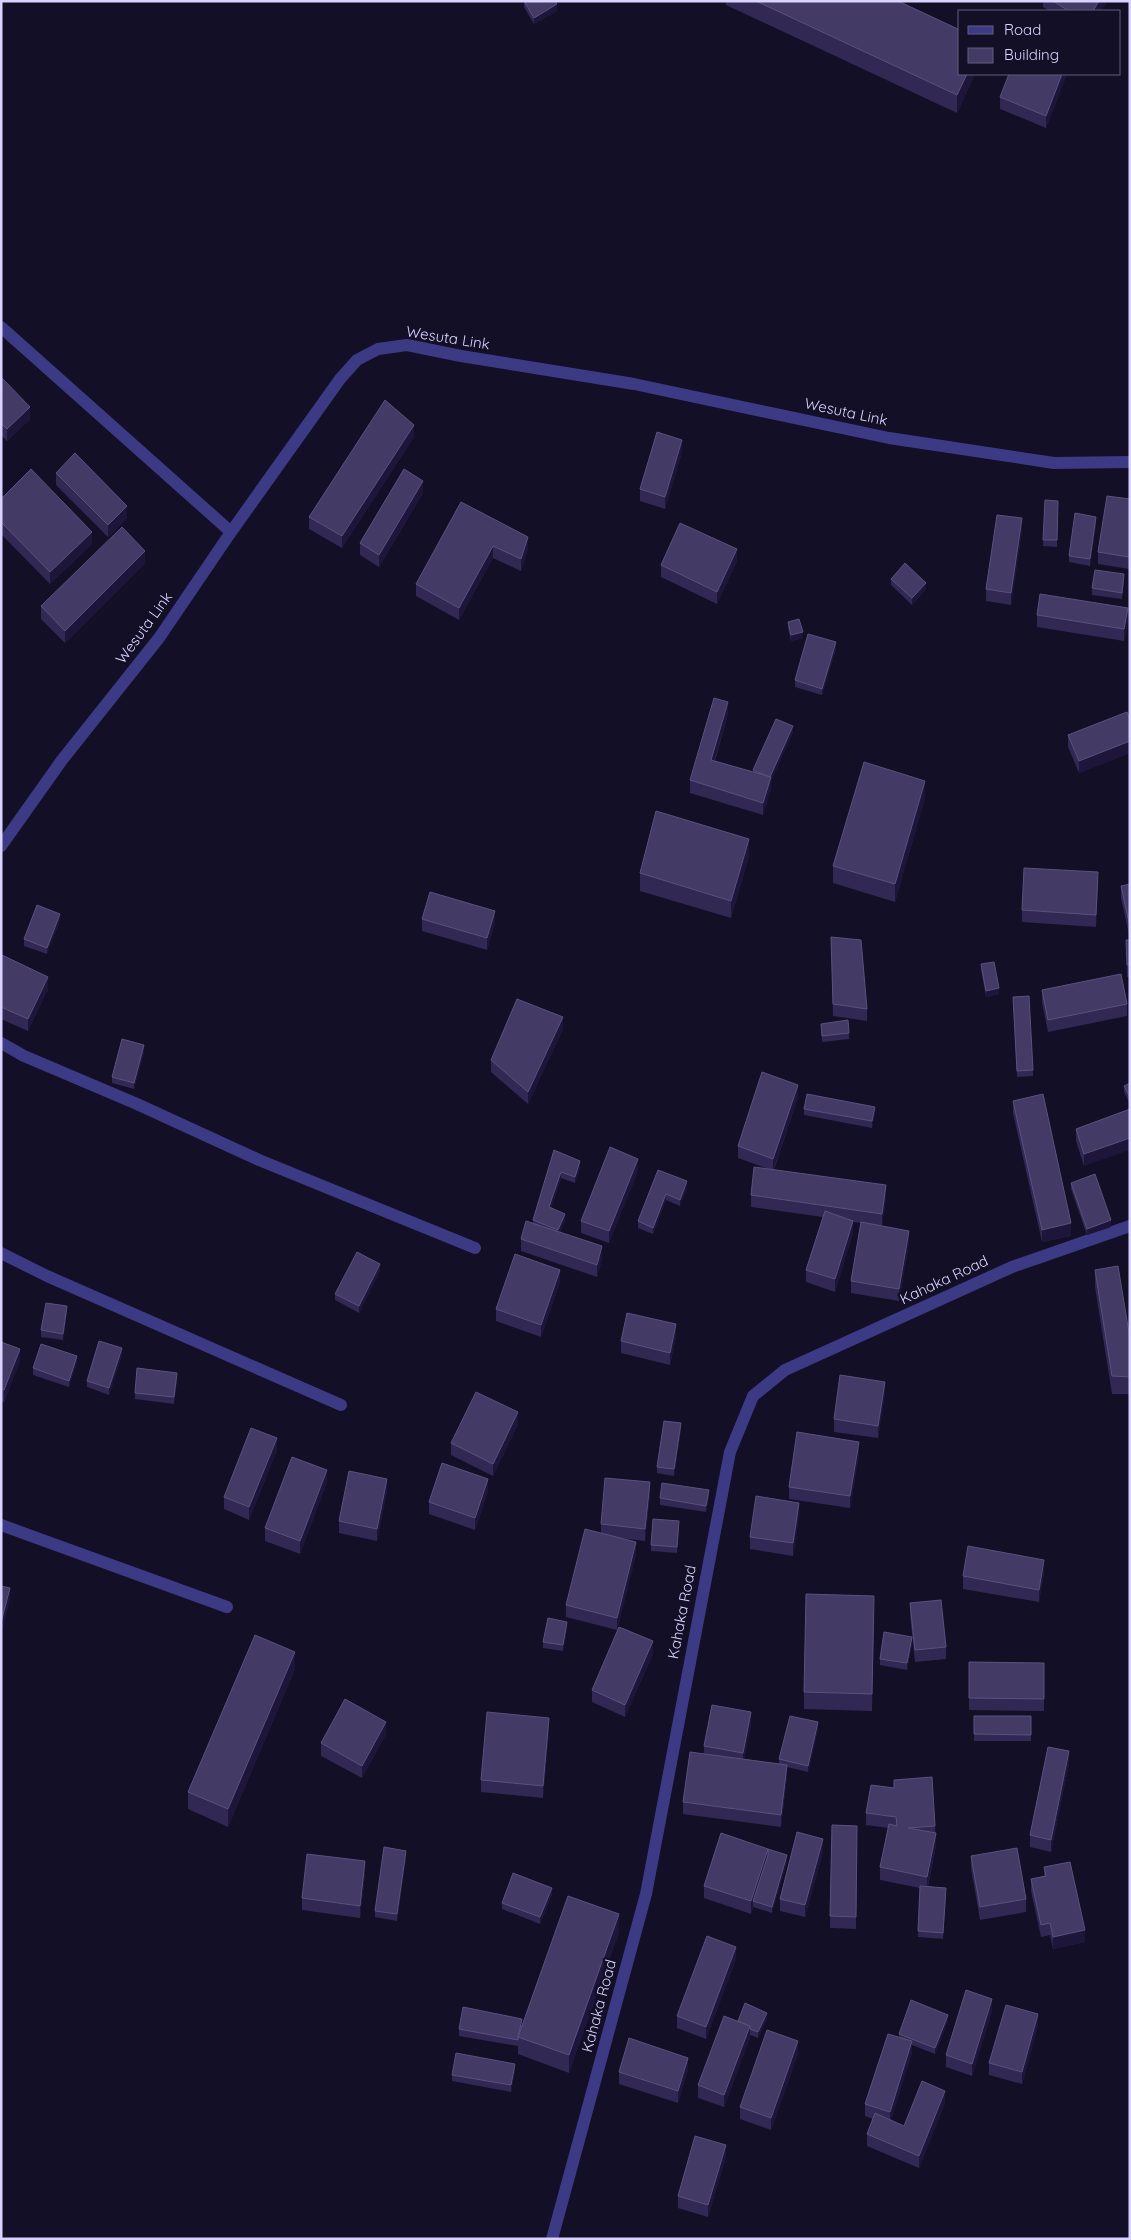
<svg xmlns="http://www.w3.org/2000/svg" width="1131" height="2240" font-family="Quicksand,sans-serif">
<rect width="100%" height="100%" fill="#130f26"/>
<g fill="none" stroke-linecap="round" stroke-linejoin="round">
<path stroke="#3d3a85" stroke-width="12" d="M1 327 231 532
M1 846 62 760 159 638 231 532 340 379 357 360 378 349 407 345 461 356 634 384 889 438 1054 463 1130 462
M1 1043 24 1056 137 1104 259 1160 475 1248
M1 1253 47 1276 341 1405
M1 1525 227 1607
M552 2239 646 1894 730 1452 753 1396 785 1370 1012 1267 1130 1226"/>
</g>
<path fill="#312854" d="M524 1 557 11 534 24 524 7Z
M726 1H898L960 74H975L957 113 726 5Z
M1043 1H1107L1101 11H1050L1043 7Z
M1067 74 1046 128 1000 109V97Z
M1 377 30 419 7 441 1 435Z
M414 437 342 548 309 529V517Z
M682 452 665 509 640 501V489Z
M56 473 127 518 108 537 56 485Z
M423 493 379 567 360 555V543Z
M1 499 92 544 50 584 1 534Z
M1130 499 1129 569 1098 564V552Z
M1045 500 1058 501 1057 547 1043 546Z
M461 502 528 549 521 571 493 558 459 620 416 596V584Z
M1096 523 1090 566 1069 562V556Z
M1022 530 1011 605 986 601V589Z
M737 561 717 604 661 577V565Z
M145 563 65 643 41 619V606Z
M891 579 926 589 912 605 891 585Z
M1124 580 1122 599 1092 595V588Z
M1037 615 1128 620 1124 641 1037 627Z
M788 622 803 638 791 641 788 628Z
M836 649 822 695 795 687V680Z
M728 714 715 761 753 772V770L793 732 771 781V789L763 815 690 793V780Z
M1130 720V753L1079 773 1068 747V735Z
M925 798 895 902 833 883V866Z
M749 856 731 918 640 891V873Z
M1098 884 1096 927 1022 922V910Z
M1130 884V939L1121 898V886Z
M422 919 495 923 487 950 422 931Z
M60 920 47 954 24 946V939Z
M831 937 867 1009V1021L833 1016Z
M1126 940H1130V977H1127Z
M1 956 48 989 28 1031 1 1019Z
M981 964 999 994 986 997 981 970Z
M1042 990 1127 1004V1016L1048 1032 1042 1002Z
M1013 1003 1033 1070V1076L1017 1077Z
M821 1024 849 1033V1039L822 1042Z
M563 1029 528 1104 491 1072V1060Z
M144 1052 134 1089 112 1083V1077Z
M1130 1083V1104L1124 1092V1086Z
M798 1097 774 1170 886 1198 882 1226 909 1243 899 1301 851 1293V1281L861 1223 853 1222V1233L835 1292 806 1282V1270L823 1217 751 1207V1195L768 1169 738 1158V1146Z
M1013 1101 1071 1236 1042 1242 1013 1113Z
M804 1109 875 1113 872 1128 804 1115Z
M1130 1109 1084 1166 1076 1141V1129Z
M554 1150 580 1167 575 1183 561 1178 551 1208 565 1220 560 1232 602 1259 597 1277 521 1251V1239L533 1224V1220Z
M658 1170 687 1188 680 1206 666 1200 653 1234 638 1228V1221Z
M638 1171 609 1243 581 1233V1221Z
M1071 1183 1111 1227 1087 1235 1071 1189Z
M1095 1270 1130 1339V1394H1112L1095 1287Z
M380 1271 359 1313 335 1300V1294Z
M560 1282 541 1337 496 1321V1309Z
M67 1312 63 1340 41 1337V1330Z
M676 1337 670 1365 621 1353V1341Z
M1 1342 20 1361 4 1402 1 1401Z
M122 1355 109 1395 87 1387V1381Z
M77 1362 69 1387 33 1375V1368Z
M177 1379 174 1404 135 1399V1393Z
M885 1394 878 1438 834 1432V1419Z
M518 1424 493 1476 451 1455V1443Z
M681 1429 674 1476 657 1473V1467Z
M277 1450 249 1520 224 1509V1497Z
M859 1454 850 1508 789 1499V1487Z
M327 1482 300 1554 265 1541V1528Z
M387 1491 377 1541 339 1533V1521Z
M488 1491 475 1530 429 1514V1502Z
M650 1494 645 1541 620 1538 636 1554 617 1630 566 1617V1605L601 1533V1524Z
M709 1496 706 1512 660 1505V1498Z
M799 1515 793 1556 750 1549V1537Z
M679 1527 677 1553 651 1551V1545Z
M1044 1572 1039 1602 963 1589V1576Z
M910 1603 946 1647V1659L915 1662 910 1615Z
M874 1613 872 1711 804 1709V1692Z
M567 1628 563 1651 543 1648V1642Z
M912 1643 907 1670 880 1665V1659Z
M653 1654 625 1717 592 1702V1690Z
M969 1662 1044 1663V1711L969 1710Z
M295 1669 228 1827 188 1809V1792Z
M974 1716H1031V1741H974Z
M751 1724 744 1759 779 1764V1759L818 1729 808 1772 787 1767V1777L781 1827 683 1814V1802L704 1754V1746Z
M549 1730 543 1798 481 1792V1780Z
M386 1734 362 1778 321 1756V1743Z
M1069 1763 1051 1852 1030 1847V1835Z
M894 1780 935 1826 936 1845 928 1887 946 1894 943 1939 918 1937 920 1888 880 1880V1867L888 1828 866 1825V1813L894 1788Z
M832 1825 857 1826 856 1929 830 1928Z
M768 1849 787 1861 772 1913 753 1907 751 1914 704 1898V1886Z
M823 1852 805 1917 780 1911V1899Z
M971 1856 1026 1899V1912L980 1920 971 1868Z
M406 1857 397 1921 375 1917V1911Z
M1044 1867 1085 1942 1053 1949 1050 1935 1041 1937 1031 1891V1879L1044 1876Z
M365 1874 360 1918 302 1910V1898Z
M552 1894 540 1924 502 1909V1903Z
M619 1932 569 2073 518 2054V2046L459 2036V2029L522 2025Z
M736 1959 706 2039 677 2028V2016Z
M992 2011 972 2076 946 2067V2055Z
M767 2019 758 2038 750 2035V2038L724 2107 698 2098V2085L738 2021Z
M948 2021 935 2054 912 2045V2053L891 2120 904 2126 945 2103 919 2168 867 2146V2134L873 2119 865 2116V2104L899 2037V2034Z
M1038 2026 1022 2084 989 2075V2063Z
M798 2054 771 2130 740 2119V2107Z
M515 2070 511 2092 452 2081V2075Z
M688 2070 678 2103 619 2084V2072Z
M726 2157 708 2217 678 2208V2196Z"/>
<path fill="#1d163a" d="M1099 1H1107L1101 11H1093Z
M557 4V11L534 24V18Z
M967 74H975L957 113V95Z
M1062 74H1067L1046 128V116Z
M30 407V419L7 441V429Z
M414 425V437L342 548V536Z
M682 440V452L665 509V497Z
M423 481V493L379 567V555Z
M127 506V518L108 537V525Z
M1096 517V523L1090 566V559Z
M1022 518V530L1011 605V593Z
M92 532V544L50 584V572Z
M528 537V549L521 571V559Z
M493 546V558L459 620V608Z
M737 549V561L717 604V592Z
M1130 549V562L1129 569V557Z
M145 551V563L65 643V631Z
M926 583V589L912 605V598Z
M1128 608V620L1124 641V629Z
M803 632V638L791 641V635Z
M836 642V649L822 695V689Z
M728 702V714L711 772V760Z
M793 726V732L771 781V789L763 815V803L770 777Z
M1130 741V753L1079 773V761Z
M925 781V798L895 902V884Z
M749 839V856L731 918V901Z
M1098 872V884L1096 927V915Z
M495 911V923L487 950V938Z
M60 914V920L47 954V948Z
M48 977V989L28 1031V1019Z
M999 988V994L986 997V991Z
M563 1017V1029L528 1104V1092Z
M144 1045V1052L134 1089V1083Z
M798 1085V1097L773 1171V1159Z
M875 1107V1113L872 1128V1121Z
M1130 1138V1150L1084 1166V1154Z
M638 1159V1171L609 1243V1231Z
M580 1161V1167L575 1183V1177Z
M561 1172V1178L549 1214V1207Z
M687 1181V1188L680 1206V1200Z
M886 1185V1198L882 1226V1214Z
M666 1194V1200L653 1234V1228Z
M565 1214V1220L558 1236V1230Z
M1111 1220V1227L1087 1235V1229Z
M853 1221V1233L835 1292V1279Z
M1071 1223V1236L1042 1242V1230Z
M909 1231V1243L899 1301V1289Z
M602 1246V1259L597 1277V1265Z
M380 1264V1271L359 1313V1306Z
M560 1270V1282L541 1337V1325Z
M67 1306V1312L63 1340V1334Z
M676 1324V1337L670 1365V1353Z
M122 1348V1355L109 1395V1388Z
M20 1349V1361L4 1402V1390Z
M77 1356V1362L69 1387V1381Z
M177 1373V1379L174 1404V1397Z
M885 1382V1394L878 1438V1426Z
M518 1412V1424L493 1476V1464Z
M681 1423V1429L674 1476V1469Z
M277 1438V1450L249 1520V1507Z
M859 1442V1454L850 1508V1496Z
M327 1470V1482L300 1554V1541Z
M387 1479V1491L377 1541V1529Z
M488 1479V1491L475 1530V1518Z
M650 1482V1494L645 1541V1529Z
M709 1490V1496L706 1512V1506Z
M799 1503V1515L793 1556V1543Z
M636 1542V1554L617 1630V1618Z
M1044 1560V1572L1039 1602V1590Z
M10 1588V1600L1 1636V1623Z
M874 1596V1613L872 1711V1694Z
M567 1622V1628L563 1651V1645Z
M912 1637V1643L907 1670V1663Z
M653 1641V1654L625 1717V1705Z
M295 1652V1669L228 1827V1809Z
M751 1712V1724L743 1766V1753Z
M549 1718V1730L543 1798V1786Z
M386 1722V1734L362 1778V1766Z
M818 1722V1729L808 1772V1766Z
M1069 1751V1763L1051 1852V1840Z
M787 1765V1777L781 1827V1815Z
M936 1833V1845L927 1889V1877Z
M823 1839V1852L805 1917V1905Z
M768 1849V1861L753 1901V1907L751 1914V1901Z
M406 1851V1857L397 1921V1914Z
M787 1855V1861L772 1913V1907Z
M365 1861V1874L360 1918V1906Z
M552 1888V1894L540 1924V1917Z
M619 1914V1932L569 2073V2055Z
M1085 1930V1942L1053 1949V1937Z
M736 1947V1959L706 2039V2027Z
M992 1999V2011L972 2076V2064Z
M767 2013V2019L758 2038V2032Z
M1038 2014V2026L1022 2084V2072Z
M948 2015V2021L935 2054V2048Z
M750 2026V2038L724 2107V2095Z
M798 2041V2054L771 2130V2118Z
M912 2041V2053L890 2124V2112Z
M688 2058V2070L678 2103V2091Z
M515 2064V2070L511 2092V2085Z
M945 2091V2103L919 2168V2156Z
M726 2145V2157L708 2217V2205Z"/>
<path fill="#433a66" stroke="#5a527e" d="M524 1H555L557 4 534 18Z
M756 1H898L960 30V74H967L957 95Z
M1053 1H1099L1093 11H1069Z
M1009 74H1062L1046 116 1000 97Z
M1 377 30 407 7 429 1 423Z
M385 400 414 425 342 536 309 517Z
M657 432 682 440 665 497 640 489Z
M75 453 127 506 108 525 56 473Z
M31 469 92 532 50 572 1 522V499Z
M404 469 423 481 379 555 360 543Z
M1107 496 1130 499V549L1129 557 1098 552Z
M1045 500 1058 501 1057 540H1043Z
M461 502 528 537 521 559 493 546 459 608 416 584Z
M1075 513 1096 517 1090 559 1069 556Z
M997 515 1022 518 1011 593 986 589Z
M680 523 737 549 717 592 661 565Z
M122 527 145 551 65 631 41 606Z
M905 563 926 583 912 598 891 579Z
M1095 570 1124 574 1122 593 1092 588Z
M1040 594 1128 608 1124 629 1037 615Z
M799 619 803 632 791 635 788 622Z
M808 634 836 642 822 689 795 680Z
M714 698 728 702 711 760 771 777 763 803 690 780Z
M1127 712 1130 720V741L1079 761 1068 735Z
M776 719 793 726 770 777 753 770Z
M864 762 925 781 895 884 833 866Z
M656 811 749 839 731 901 640 873Z
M1024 868 1098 872 1096 915 1022 910Z
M1130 884V927L1121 886Z
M430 892 495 911 487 938 422 919Z
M37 905 60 914 47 948 24 939Z
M831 937 861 940 867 1009 833 1004Z
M1126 940H1130V965H1127Z
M2 955 48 977 28 1019 1 1007Z
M994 962 999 988 986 991 981 964Z
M1121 974 1127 1004 1048 1020 1042 990Z
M1029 996 1033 1070 1017 1071 1013 997Z
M517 999 563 1017 528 1092 491 1060Z
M848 1020 849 1033 822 1036 821 1024Z
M122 1039 144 1045 134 1083 112 1077Z
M762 1072 798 1085 773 1159 738 1146Z
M1130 1083V1097L1124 1086Z
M807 1094 875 1107 872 1121 804 1109Z
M1043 1094 1071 1223 1042 1230 1013 1101Z
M1130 1109V1138L1084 1154 1076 1129Z
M610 1147 638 1159 609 1231 581 1221Z
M554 1150 580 1161 575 1177 561 1172 549 1207 565 1214 558 1230 533 1220Z
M754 1167 886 1185 882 1214 751 1195Z
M658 1170 687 1181 680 1200 666 1194 653 1228 638 1221Z
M1095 1174 1111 1220 1087 1229 1071 1183Z
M825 1211 853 1221 835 1279 806 1270Z
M526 1221 602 1246 597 1265 521 1239Z
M861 1222 909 1231 899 1289 851 1281Z
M357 1252 380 1264 359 1306 335 1294Z
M515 1254 560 1270 541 1325 496 1309Z
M1118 1266 1130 1339V1377L1112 1376 1095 1270Z
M46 1303 67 1306 63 1334 41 1330Z
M627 1313 676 1324 670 1353 621 1341Z
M99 1341 122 1348 109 1388 87 1381Z
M1 1342 20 1349 4 1390 1 1389Z
M41 1344 77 1356 69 1381 33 1368Z
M137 1368 177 1373 174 1397 135 1393Z
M840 1375 885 1382 878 1426 834 1419Z
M476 1392 518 1412 493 1464 451 1443Z
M664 1421 681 1423 674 1469 657 1467Z
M251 1428 277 1438 249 1507 224 1497Z
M797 1432 859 1442 850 1496 789 1487Z
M292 1457 327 1470 300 1541 265 1528Z
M442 1463 488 1479 475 1518 429 1502Z
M349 1471 387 1479 377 1529 339 1521Z
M605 1478 650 1482 645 1529 601 1524Z
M662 1483 709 1490 706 1506 660 1498Z
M756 1496 799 1503 793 1543 750 1537Z
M653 1519 679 1521 677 1547 651 1545Z
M585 1529 636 1542 617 1618 566 1605Z
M968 1546 1044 1560 1039 1590 963 1576Z
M1 1586 10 1588 1 1623Z
M806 1594 874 1596 872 1694 804 1692Z
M941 1600 946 1647 915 1650 910 1603Z
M548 1618 567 1622 563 1645 543 1642Z
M619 1627 653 1641 625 1705 592 1690Z
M884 1632 912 1637 907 1663 880 1659Z
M255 1635 295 1652 228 1809 188 1792Z
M969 1662 1044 1663V1699L969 1698Z
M345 1699 386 1722 362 1766 321 1743Z
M712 1705 751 1712 743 1753 704 1746Z
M487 1712 549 1718 543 1786 481 1780Z
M790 1716 818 1722 808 1766 779 1759Z
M974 1716H1031V1735L974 1734Z
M1048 1747 1069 1751 1051 1840 1030 1835Z
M690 1752 787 1765 781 1815 683 1802Z
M932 1777 935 1826 908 1828 936 1833 927 1877 880 1867 889 1824 897 1826 896 1817 866 1813 871 1785 894 1788V1780Z
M832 1825 857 1826 856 1917 830 1916Z
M797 1832 823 1839 805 1905 780 1899Z
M721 1833 768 1849 751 1901 704 1886Z
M384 1847 406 1851 397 1914 375 1911Z
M1017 1848 1026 1899 980 1907 971 1856Z
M768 1849 787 1855 772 1907 753 1901 768 1855Z
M307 1854 365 1861 360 1906 302 1898Z
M1070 1862 1085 1930 1053 1937 1050 1923 1041 1925 1031 1879 1046 1876 1044 1867Z
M513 1873 552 1888 540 1917 502 1903Z
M920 1886 946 1888 943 1933 918 1931Z
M568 1896 619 1914 569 2055 518 2037Z
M707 1936 736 1947 706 2027 677 2016Z
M966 1990 992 1999 972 2064 946 2055Z
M911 2000 948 2015 935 2048 899 2034Z
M745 2003 767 2013 758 2032 750 2029V2026L738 2021Z
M1006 2005 1038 2014 1022 2072 989 2063Z
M463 2007 522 2019 518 2037V2040L459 2029Z
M724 2016 750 2026 724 2095 698 2085Z
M767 2030 798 2041 771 2118 740 2107Z
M888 2034 912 2041 890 2112 865 2104Z
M629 2038 688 2058 678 2091 619 2072Z
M456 2053 515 2064 511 2085 452 2075Z
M922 2081 945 2091 919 2156 867 2134 875 2113 904 2126Z
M695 2136 726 2145 708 2205 678 2196Z"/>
<g text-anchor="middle" stroke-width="5" stroke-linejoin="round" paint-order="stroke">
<g font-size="15" fill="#d9d4ff" stroke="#130f26">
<text transform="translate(448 338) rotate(9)" y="5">Wesuta Link</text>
<text transform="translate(846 412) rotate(12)" y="5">Wesuta Link</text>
<text transform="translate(144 628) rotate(-54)" y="5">Wesuta Link</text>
<text transform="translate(944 1280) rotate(-25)" y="5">Kahaka Road</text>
<text transform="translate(682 1612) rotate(-79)" y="5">Kahaka Road</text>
<text transform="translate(599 2006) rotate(-75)" y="5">Kahaka Road</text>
</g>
</g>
<rect width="1131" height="2240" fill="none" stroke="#d9d4ff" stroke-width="5"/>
<rect x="958" y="10" width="162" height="65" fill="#130f26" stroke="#625e7d"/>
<rect x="968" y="26" width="25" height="8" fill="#3d3a85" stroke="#625e7d"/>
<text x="1004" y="35" font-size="15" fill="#d9d4ff">Road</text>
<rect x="968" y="48" width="25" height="15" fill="#433a66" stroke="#625e7d"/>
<text x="1004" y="60" font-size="15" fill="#d9d4ff">Building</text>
</svg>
